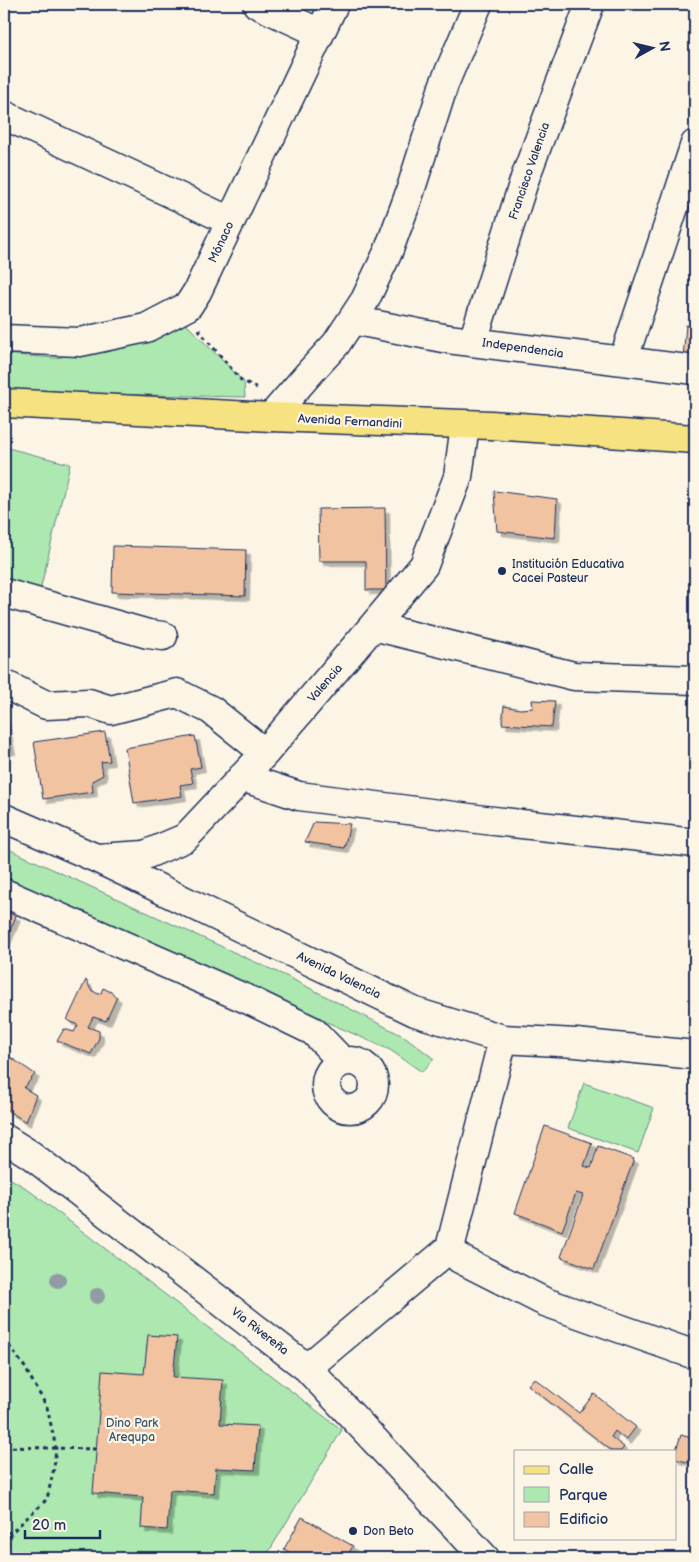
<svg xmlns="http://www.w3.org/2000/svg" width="699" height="1562" font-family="'Balsamiq Sans',sans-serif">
<defs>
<filter id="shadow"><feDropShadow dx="4.5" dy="4.5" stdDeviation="0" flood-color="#0004"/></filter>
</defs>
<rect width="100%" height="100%" fill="#fcf5e5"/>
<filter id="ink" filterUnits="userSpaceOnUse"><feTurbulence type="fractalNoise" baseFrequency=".02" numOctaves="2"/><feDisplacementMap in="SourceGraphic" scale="10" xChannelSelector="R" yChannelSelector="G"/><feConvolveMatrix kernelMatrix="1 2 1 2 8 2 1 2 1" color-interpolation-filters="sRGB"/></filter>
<g filter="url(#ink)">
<path fill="#ace8af" stroke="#648c86" d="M185 323 244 382 245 397 4 392V354L55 358 148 342Z
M4 447 70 464 39 595 4 582Z
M4 847 288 977 407 1038 434 1059 422 1072 390 1050 4 879Z
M584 1083 654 1108 638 1153 568 1128Z
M4 1175 26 1188 342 1430 265 1558H4Z"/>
<path fill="#f2c3a1" stroke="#1b2f5e" filter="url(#shadow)" d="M686 325 695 327V359L683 358Z
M494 491 557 499 555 538 497 531Z
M385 508 386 590H366V561H319L318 509Z
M113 546 246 550 245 596 112 592Z
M532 700 555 701 552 727 502 724 504 706 520 709 533 708Z
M4 714 11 750 4 751Z
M105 732 110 761 101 762 103 775 92 781 93 792 43 799 34 742Z
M195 736 201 767 190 769 193 783 180 785 182 796 134 803 125 748Z
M314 822 350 824 344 848 305 842Z
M4 911 16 916 4 945Z
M86 980 91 990 98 994 101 993 103 988 113 993V995L117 997 106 1021 93 1017 88 1027 99 1031V1038L91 1054 57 1041 64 1029 74 1032 78 1025 67 1020Z
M10 1057 35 1074 24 1088 36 1095 26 1122 4 1108V1073Z
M545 1126 592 1143 584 1166 591 1168 598 1146 634 1159 594 1269 561 1257 583 1195 576 1193 562 1231 515 1213Z
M148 1335 177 1337 173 1377 223 1380 220 1424 258 1426 255 1470 216 1468 214 1493 170 1490 167 1530 141 1528 143 1497 93 1493 102 1371 144 1374Z
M534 1378 579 1413 594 1394 636 1427 626 1440 615 1431 611 1437 624 1447 621 1451H612L528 1385Z
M681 1435 695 1439V1464L675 1459V1453Z
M302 1517 353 1546 346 1558H299L284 1549Z"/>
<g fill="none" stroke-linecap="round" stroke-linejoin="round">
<g stroke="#1b2f5e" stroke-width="31">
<path id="minor" d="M257 4 320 33
M4 115 230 221
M352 320 448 339 695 370
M4 339 80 342 146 328 188 306 197 292 334 4
M473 341 525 178 590 4
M623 361 695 144
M271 417 312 370 336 344 365 300 388 252 408 198 444 84 478 4
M4 593 148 634 163 636
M373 626 574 676 695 680
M4 684 46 705 89 703 111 710 177 693 211 710 265 753
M242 777 299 796 485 820 695 843
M4 818 96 858 415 1012 503 1039 576 1043 695 1055
M97 858 145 855 185 838 265 753 373 626 424 565 458 477 465 425
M4 893 251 1001 313 1031 343 1062
M326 1085a24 24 0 1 1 48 0a24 24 0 1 1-48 0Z
M4 1138 31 1155 307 1368 485 1558
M450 1248 460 1259 545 1302 695 1355
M307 1368 450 1248 503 1039"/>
</g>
<g stroke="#1b2f5e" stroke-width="31">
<path id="major" d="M4 403 271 417 491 425 695 439"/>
</g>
<path stroke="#1b2f5e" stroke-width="3" stroke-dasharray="4 4" stroke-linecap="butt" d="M199 329 201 333 241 380 259 389
M4 1339 24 1366 47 1407 56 1448 54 1468 47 1499 12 1532 4 1533
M4 1447 96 1449
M4 1553 12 1532"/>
<use href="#minor" stroke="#fcf5e5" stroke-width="28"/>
<use href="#major" stroke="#f7e281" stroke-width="28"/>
</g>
<g fill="#909ca4">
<circle cx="58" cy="1280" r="8"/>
<circle cx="97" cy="1296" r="8"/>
</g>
</g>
<g fill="#1b2f5e" stroke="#fcf5e5" stroke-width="2">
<circle cx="502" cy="571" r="5"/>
<circle cx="353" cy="1531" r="5"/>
</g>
<g text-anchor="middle" stroke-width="4.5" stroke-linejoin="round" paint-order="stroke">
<g font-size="12" fill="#1b2f5e" stroke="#fcf5e5">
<text transform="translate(529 171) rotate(-71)" y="4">Francisco Valencia</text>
<text transform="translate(221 242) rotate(-65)" y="4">Mónaco</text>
<text transform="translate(523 348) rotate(8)" y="4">Independencia</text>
<text transform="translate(350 421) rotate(3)" y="4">Avenida Fernandini</text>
<text transform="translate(325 683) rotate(-49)" y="4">Valencia</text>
<text transform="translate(339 975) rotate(26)" y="4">Avenida Valencia</text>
<text transform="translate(260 1331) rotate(38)" y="4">Via Rivereña</text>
</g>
<g font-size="12" fill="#1b2f5e" stroke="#fcf5e5" text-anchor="start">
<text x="512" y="568">Institución Educativa<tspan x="512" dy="14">Cacei Pasteur</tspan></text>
<text x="363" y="1535">Don Beto</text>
</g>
<g font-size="12" fill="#38546e" stroke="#fcf5e5">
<text x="132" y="1427">Dino Park<tspan x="132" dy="14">Arequpa</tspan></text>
</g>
</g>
<rect width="699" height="1562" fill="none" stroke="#fcf5e5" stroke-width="20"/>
<rect x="10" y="10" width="679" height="1542" fill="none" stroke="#1b2f5e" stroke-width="2" filter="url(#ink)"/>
<rect x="514" y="1450" width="162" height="90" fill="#fcf5e5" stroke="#a2a6af"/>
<rect x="524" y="1466" width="25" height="8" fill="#f7e281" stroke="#a2a6af"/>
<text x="559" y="1474" font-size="15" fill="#1b2f5e">Calle</text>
<rect x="524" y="1487" width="25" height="15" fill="#ace8af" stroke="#a2a6af"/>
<text x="559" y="1500" font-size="15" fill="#1b2f5e">Parque</text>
<rect x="524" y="1512" width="25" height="15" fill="#f2c3a1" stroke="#a2a6af"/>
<text x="559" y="1524" font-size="15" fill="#1b2f5e">Edificio</text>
<g transform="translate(652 48) rotate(82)" stroke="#fcf5e5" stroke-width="4" paint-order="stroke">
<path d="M0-4L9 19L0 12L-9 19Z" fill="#1b2f5e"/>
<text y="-8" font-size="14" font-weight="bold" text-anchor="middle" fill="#1b2f5e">N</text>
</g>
<path d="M25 1530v8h75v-8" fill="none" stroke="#1b2f5e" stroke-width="2.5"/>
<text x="32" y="1530" font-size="15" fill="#1b2f5e" stroke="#fcf5e5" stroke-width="4" paint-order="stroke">20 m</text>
</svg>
